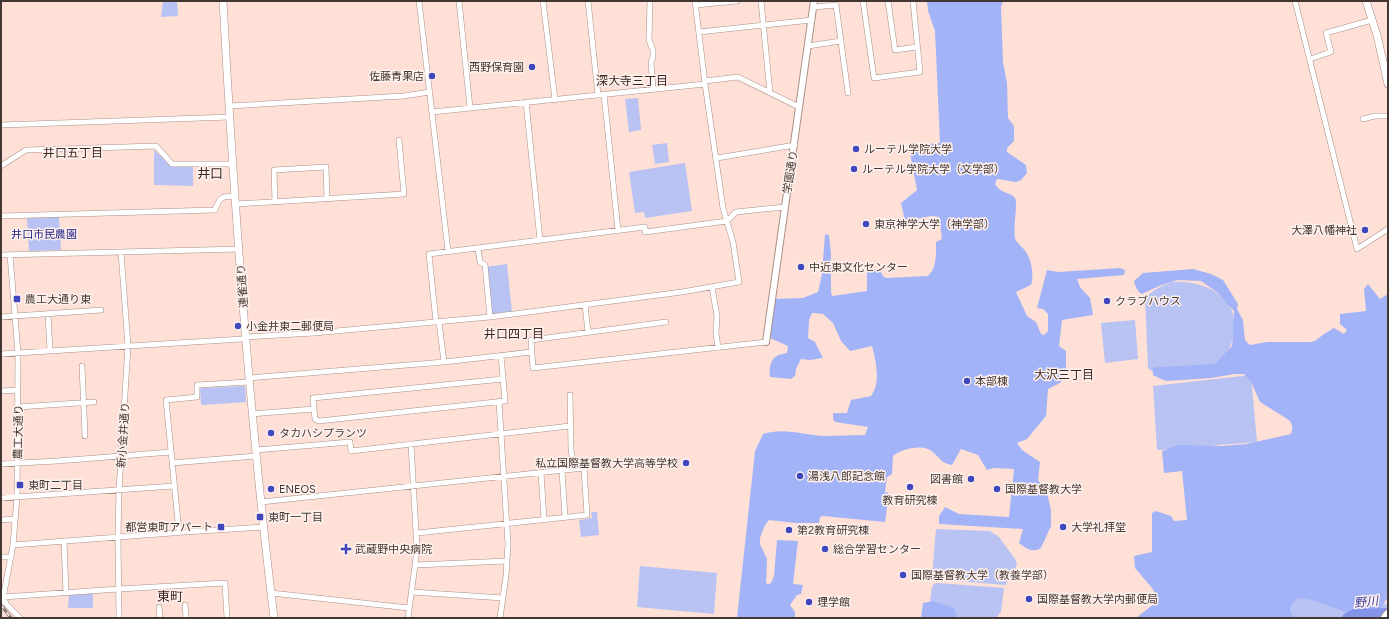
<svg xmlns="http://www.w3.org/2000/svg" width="1389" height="619" font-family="Figtree,'Noto Sans JP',sans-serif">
<rect width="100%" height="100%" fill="#fee0d7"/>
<path fill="#b8c3f3" d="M163 1H177L178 16 161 17Z
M638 98 641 130 629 132 625 99Z
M667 143 669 162 655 164 652 145Z
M154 150 172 166H193V186L154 185Z
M685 163 692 211 645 218 644 212 635 213 629 172Z
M59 217 61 250 29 251 27 218Z
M507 264 512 312 492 314 485 267Z
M1172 282C1207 280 1245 299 1232 341 1230 350 1223 358 1218 365L1154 373 1148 368 1145 298C1153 290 1161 286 1172 282Z
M1135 320 1138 359 1105 363 1101 323Z
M1251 375 1257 442 1157 450 1153 386Z
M245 386 246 402 203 405 201 404 200 390 201 388Z
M591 512H597L599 535 581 537 579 520 592 518Z
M936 529 990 531 999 537 1015 559 1017 564 1013 574 1005 585 935 579 932 576Z
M640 566 717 573 714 614 637 607Z
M938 583 1004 588 1001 612 996 618H957L955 615 933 601 930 602 932 587 934 584Z
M93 593V608H68L69 595Z
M1289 594 1388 604V618H1272Z"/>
<path fill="#a3b3f8" d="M927 1H1003L1001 7 1003 62 1007 83 1008 118 1014 126V141L1007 148V152L1026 165 1027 173 1021 180 1016 182 997 179 995 184C1001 194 1009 191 1015 198 1018 201 1013 229 1015 238 1016 243 1023 247 1026 252 1032 261 1034 276 1031 285L1016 292 1027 316 1036 322 1041 334 1044 335 1048 331V314L1043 309 1037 308 1047 270 1058 272 1120 268 1125 270 1124 275 1077 279 1080 287 1090 298 1093 315 1062 320 1059 346 1066 351V376L1060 383 1048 389 1046 416 1027 439 1017 443 1022 450 1040 462 1038 480 1047 493 1051 510V526L1041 548C1032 553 1027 549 1019 543L1023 529 939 524V516L945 507 959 514 1009 517 1014 469 994 468 987 470 978 455 961 449 952 465C942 463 941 460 934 453 925 443 902 448 893 456L892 474 887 477 885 492 889 493 885 522 823 516 820 517 819 523H795L769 520 765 525 760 538V544L767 559 766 583 768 584 771 583 774 576 777 540 798 541 793 584 803 585 801 594 797 595 790 605 795 612V618H737L755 451 763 434C783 427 804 435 825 436 838 436 852 435 865 435L868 427 835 422 833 419V413H847L851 400 871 396C881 382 876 362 872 346L850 351 841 341 833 323 823 314 812 313 809 320 808 338 815 342 823 358 810 360 801 359 796 369 795 376 791 379 770 377C769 370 770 359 777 356 779 354 784 354 787 353L788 346 770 338 772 299 803 298 818 292 822 274 825 234 829 235 831 254V292L832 296 867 291V270L879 269 883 276 886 278 928 276C937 268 936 253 936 242L942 239 939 217 932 216 905 221 901 203 917 190 910 153 916 145 940 143 935 31 928 11Z
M1193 269 1211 274 1223 280 1238 304 1237 309 1243 320 1245 340 1250 345 1267 342H1310L1315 341 1324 334 1334 328 1344 334 1347 330 1340 324V314L1366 311 1364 289 1368 284 1380 299 1388 294V597L1380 609 1352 614 1309 599 1298 598C1291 604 1285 612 1296 618H1136L1154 604 1157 597 1152 588 1135 568 1134 556 1152 552V513L1156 511 1171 516 1174 521 1187 520 1182 471 1164 473 1162 451 1178 445 1223 446 1246 444 1291 434C1293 428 1293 425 1289 420L1260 402 1251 382 1244 374H1235L1211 378 1168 381 1163 380 1153 375V368L1159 367 1215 364 1232 346 1233 336 1234 311 1218 293 1201 281 1177 280 1159 286 1142 294C1137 292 1135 285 1134 281L1143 273Z
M933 601 954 608 957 618H921L923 603Z"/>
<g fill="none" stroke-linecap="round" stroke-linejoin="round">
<path stroke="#8495e9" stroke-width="10" d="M1347 618 1355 614 1388 613"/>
<g stroke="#aa8f87" stroke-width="6">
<path id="minor" d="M419 1 448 251
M459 1 470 108
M543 1 555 100
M588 1 598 95
M650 1 649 40 653 50V57L651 62 653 89
M761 1 770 93
M863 1 874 78 920 72 913 1
M888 1 895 50 917 47
M1295 1 1357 249 1388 229
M696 5 737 1
M814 7 836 5 848 93
M699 32 812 20
M808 46 841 41
M1310 59 1331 52 1326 33 1372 20
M705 81 738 77 799 107
M604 94 618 230
M526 102 540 240
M229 106 404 96 430 92
M432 112 705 84
M1363 119 1375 116H1388
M1 125 230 117
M717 158 795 145
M1 166 26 150 156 146 172 164H233
M275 202 274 170 326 167 327 199
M236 204 404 194 399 140
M1 216 215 210C220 197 221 196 235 196
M478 248 480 262 485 265 490 317
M1 255 240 249
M712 287 717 316 716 333 718 348
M585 305 588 332
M48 314 50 351
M1 317 101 310
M436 322 429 254 645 227V232L727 221 736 212 784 207
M439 322 444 362
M666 322 531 340 533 368 766 342
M1 354 242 339 246 337 314 333 490 317 682 292 739 282 733 242 723 208 705 84 695 1
M82 366 85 436
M249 378 444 362 531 352
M1 391 18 390
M570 395 571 449 574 469
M499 401 508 544 506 576 500 618
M18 407 94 402
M314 409 313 398 503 379
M252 414 314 409 315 419 319 421 505 401 501 355
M256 450 350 442 351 451 570 426
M172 463 256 456
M1 464 57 461 171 452
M562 471 565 517
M541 473 544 519
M1 498 174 486
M261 502 584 468 587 515 417 533
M1 520 15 519
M179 532 166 400 197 397V385L249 382
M64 541 66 593
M13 545 185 532 264 527
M1 557H11
M416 565 507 561
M412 592 503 598
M271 593 409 608
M3 597 119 589 225 583 227 618
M3 597 7 605 20 618
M185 605 186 618
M159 607 160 618
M1 609 13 545 17 497 18 353 10 255
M119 618 118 537 119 490 128 346 121 252
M408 618 417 550 411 444"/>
</g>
<g stroke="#aa8f87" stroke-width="8">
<path id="tertiary" d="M766 342 814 1"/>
</g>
<g stroke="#aa8f87" stroke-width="8">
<path id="secondary" d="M223 1C234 207 249 413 274 618
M1366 1 1377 35 1388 84"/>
</g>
<g stroke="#aa8f87" stroke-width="10">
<path id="primary" d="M1385 618 1388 614"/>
</g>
<use href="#minor" stroke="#fff" stroke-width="5"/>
<use href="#tertiary" stroke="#fff" stroke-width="6"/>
<use href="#secondary" stroke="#fff" stroke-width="7"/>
<use href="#primary" stroke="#fff" stroke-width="8"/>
<g stroke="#8b7873" stroke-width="3">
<path id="rail" d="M1 605 11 618"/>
</g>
<use href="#rail" stroke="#fef1ee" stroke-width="1.5" stroke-dasharray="4.5" stroke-linecap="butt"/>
</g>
<g fill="#4047bc" stroke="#fef1ee" stroke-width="1.5">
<circle cx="532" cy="67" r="4"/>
<circle cx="432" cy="76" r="4"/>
<circle cx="856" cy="149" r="4"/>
<circle cx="854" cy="169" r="4"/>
<circle cx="866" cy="224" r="4"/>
<circle cx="1365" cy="230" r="4"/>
<circle cx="801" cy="267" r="4"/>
<rect x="13" y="295" width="8" height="8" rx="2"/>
<circle cx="1107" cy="301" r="4"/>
<circle cx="238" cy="326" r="4"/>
<circle cx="967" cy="381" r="4"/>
<circle cx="271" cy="433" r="4"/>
<circle cx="686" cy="463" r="4"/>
<circle cx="800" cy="476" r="4"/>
<circle cx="971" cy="479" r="4"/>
<rect x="16" y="481" width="8" height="8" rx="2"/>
<circle cx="910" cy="487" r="4"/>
<circle cx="271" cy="489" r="4"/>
<circle cx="997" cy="489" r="4"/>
<rect x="256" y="513" width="8" height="8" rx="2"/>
<rect x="217" y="523" width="8" height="8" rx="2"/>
<circle cx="1063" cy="527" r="4"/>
<circle cx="789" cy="530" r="4"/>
<path d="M344 543h4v4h4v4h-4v4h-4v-4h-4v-4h4z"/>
<circle cx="825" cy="549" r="4"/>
<circle cx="903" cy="575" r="4"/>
<circle cx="1029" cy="599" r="4"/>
<circle cx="809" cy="602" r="4"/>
</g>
<g text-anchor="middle" stroke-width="3" stroke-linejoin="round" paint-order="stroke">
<g font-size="11" fill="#433734" stroke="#fef1ee" text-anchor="start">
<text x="524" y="71" text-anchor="end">西野保育園</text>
<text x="424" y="80" text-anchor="end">佐藤青果店</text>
<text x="864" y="153">ルーテル学院大学</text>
<text x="862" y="173">ルーテル学院大学（文学部）</text>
<text x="874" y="228">東京神学大学（神学部）</text>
<text x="1357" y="234" text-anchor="end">大澤八幡神社</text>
<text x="809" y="271">中近東文化センター</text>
<text x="25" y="303">農工大通り東</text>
<text x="1115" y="305">クラブハウス</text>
<text x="246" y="330">小金井東二郵便局</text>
<text x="975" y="385">本部棟</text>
<text x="279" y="437">タカハシプランツ</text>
<text x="678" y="467" text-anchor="end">私立国際基督教大学高等学校</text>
<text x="808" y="480">湯浅八郎記念館</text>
<text x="963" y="483" text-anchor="end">図書館</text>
<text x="28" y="489">東町二丁目</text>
<text x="279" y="493">ENEOS</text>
<text x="1005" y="493">国際基督教大学</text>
<text x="910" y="504" text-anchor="middle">教育研究棟</text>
<text x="268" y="521">東町一丁目</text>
<text x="213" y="531" text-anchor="end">都営東町アパート</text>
<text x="1071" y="531">大学礼拝堂</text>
<text x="797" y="534">第2教育研究棟</text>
<text x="355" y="553">武蔵野中央病院</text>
<text x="833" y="553">総合学習センター</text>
<text x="911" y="579">国際基督教大学（教養学部）</text>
<text x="1037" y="603">国際基督教大学内郵便局</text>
<text x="817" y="606">理学館</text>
</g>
<g font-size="11" fill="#433734" stroke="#fef1ee">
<text transform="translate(790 172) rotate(-81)" y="4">学園通り</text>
<text transform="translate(242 286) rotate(-94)" y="4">連雀通り</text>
<text transform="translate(18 432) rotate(-89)" y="4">農工大通り</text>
<text transform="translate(123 435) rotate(-86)" y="4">新小金井通り</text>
</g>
<g font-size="11" fill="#232283" stroke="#fef1ee">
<text x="44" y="238">井口市民農園</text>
</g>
<g font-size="12" fill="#3c2620" stroke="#fef1ee">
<text x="632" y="85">深大寺三丁目</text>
<text x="73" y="157">井口五丁目</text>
<text x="514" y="338">井口四丁目</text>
<text x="1064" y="379">大沢三丁目</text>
</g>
<g font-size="12" font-style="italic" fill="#33399a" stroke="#fef1ee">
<text transform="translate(1366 602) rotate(-6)" y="4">野川</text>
</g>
<g font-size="13" fill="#3c2620" stroke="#fef1ee">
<text x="210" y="178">井口</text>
<text x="170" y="601">東町</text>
</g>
</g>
<rect width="1389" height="619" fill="none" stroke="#433734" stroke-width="4"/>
</svg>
